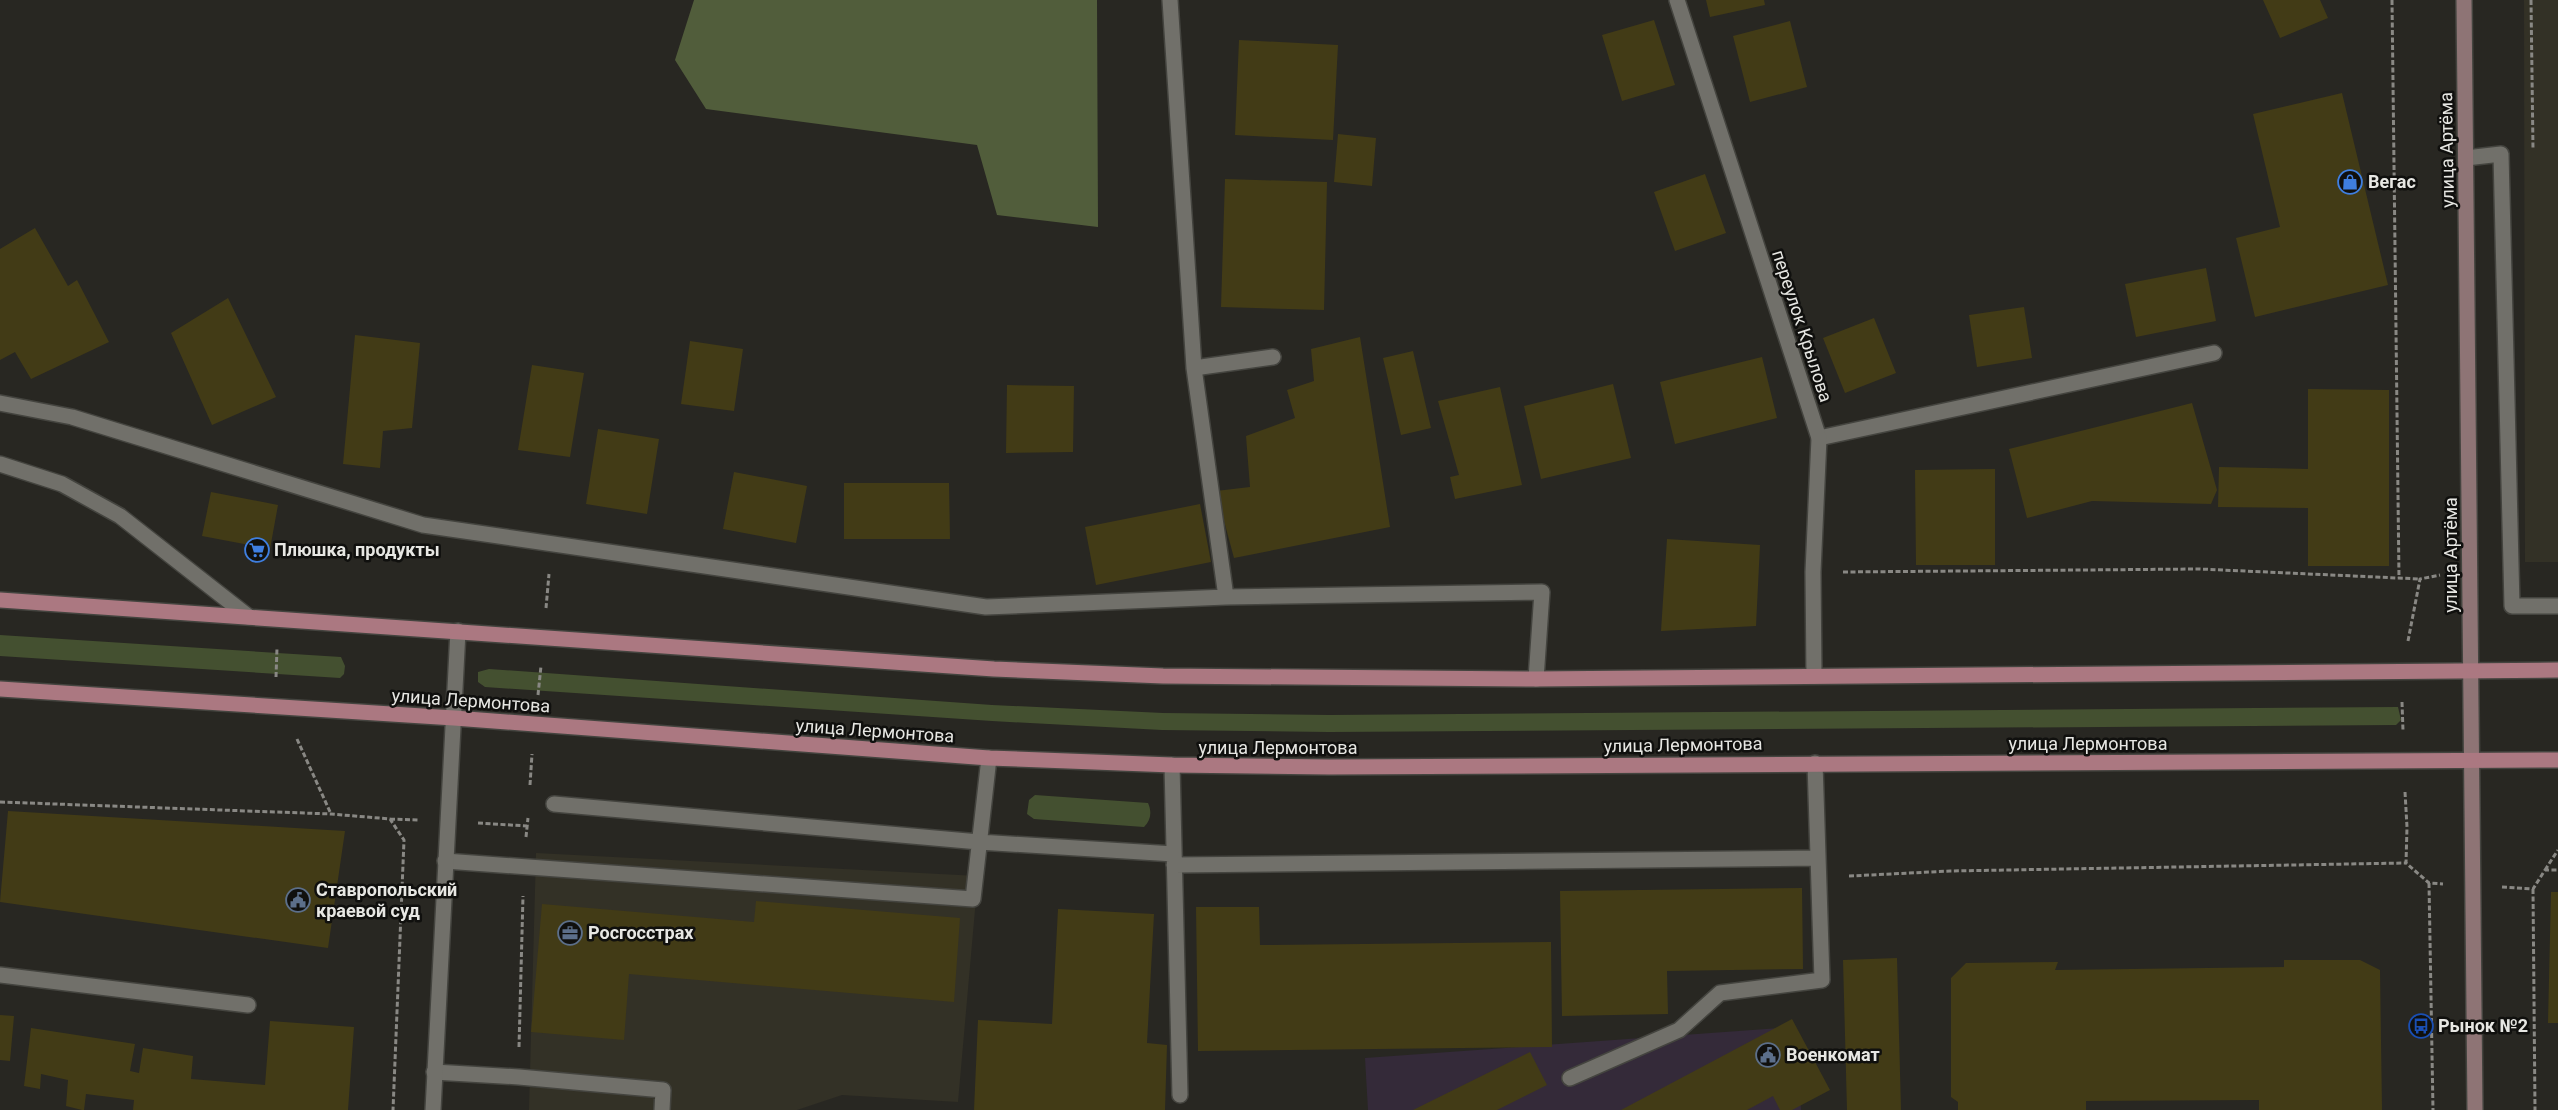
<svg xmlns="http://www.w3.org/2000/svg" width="2558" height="1110" font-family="Roboto,sans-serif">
<rect width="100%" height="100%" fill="#282722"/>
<path fill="#333126" d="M2524 0H2558V562H2525Z
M536 853 978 876 958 1102 842 1095 797 1110H529Z"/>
<path fill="#342a39" d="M1795 1027 1801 1110H1368L1365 1058Z"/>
<path fill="#445030" d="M0 635 341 657 345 666 344 674 340 678 0 656Z
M489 669 992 705 1163 713 1329 715 2398 707 2401 720 2396 725 1329 732 1162 730 992 721 485 687 478 682V672Z
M1035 795 1148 803C1152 812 1151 820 1144 827L1034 819 1027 814 1029 800Z"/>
<path fill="#515d3b" d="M694 0H1097L1098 227 997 215 977 145 706 109 675 60Z"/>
<path fill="#423b16" d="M1706 0H1764L1765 5 1710 17Z
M2263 0H2320L2328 18 2280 38Z
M1654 20 1675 85 1622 101 1602 35Z
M1790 21 1807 87 1750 102 1733 36Z
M1239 40 1338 45 1333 140 1235 135Z
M2342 93 2388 285 2255 317 2236 238 2280 227 2253 114Z
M1338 134 1376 138 1372 186 1334 182Z
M1705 174 1726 233 1675 251 1654 192Z
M1225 179 1327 182 1324 310 1221 307Z
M35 228 68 286 77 280 109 342 31 379 15 352 0 360V249Z
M2206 268 2216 321 2136 337 2125 284Z
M228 298 276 397 212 425 171 333Z
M2024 307 2032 358 1977 367 1969 315Z
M1874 318 1896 373 1845 393 1823 338Z
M355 335 420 343 412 428 383 431 380 468 343 464Z
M1360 337 1390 527 1234 558 1216 491 1250 487 1246 436 1295 418 1287 390 1314 381 1311 349Z
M690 341 743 349 734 411 681 404Z
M1413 351 1431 428 1401 435 1383 358Z
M1762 357 1777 418 1675 444 1660 382Z
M532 365 584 373 570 457 518 450Z
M1613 384 1631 458 1541 479 1524 406Z
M1007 385 1074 386 1073 452 1006 453Z
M1500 387 1522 485 1455 499 1450 477 1459 475 1438 401Z
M2308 389 2389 390V566H2308V508L2218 507 2219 467 2308 469Z
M2192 403 2217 490 2211 504 2092 501 2027 518 2009 449Z
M598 429 659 439 647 514 586 504Z
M1995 469V565H1916L1915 470Z
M734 472 807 486 796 543 723 529Z
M844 483H949L950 539H844Z
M211 492 278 505 270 549 202 536Z
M1200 504 1211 562 1096 585 1085 527Z
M1667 539 1760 545 1756 626 1661 631Z
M8 811 345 831 328 948 0 902Z
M1802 888 1803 969 1667 971 1668 1014 1562 1016 1560 891Z
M2551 892H2558V1023H2548Z
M756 901 960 918 954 1002 629 974 624 1040 531 1032 542 904 754 922Z
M1196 907H1259L1260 945 1551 942 1552 1047 1198 1051Z
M1058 909 1154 914 1147 1043 1167 1045 1165 1110H974L978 1020 1052 1024Z
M1897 958 1901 1110H1847L1843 960Z
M2284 960H2360L2380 970 2382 1110H2259V1100L2086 1101V1110H1958V1102L1951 1097V978L1966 963 2058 962 2055 970 2284 967Z
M0 1015 14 1016 10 1061 0 1060Z
M1792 1019 1830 1090 1792 1110H1780L1773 1096 1747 1110H1621Z
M270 1021 354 1027 348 1110H133L134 1100 86 1094 84 1110H82L66 1106 68 1080 41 1074 40 1089 24 1086 31 1028 135 1044 130 1071 139 1073 143 1048 193 1056 191 1079 265 1085Z
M1530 1052 1547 1085 1497 1110H1413Z"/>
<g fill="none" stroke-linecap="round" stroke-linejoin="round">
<g stroke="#44443f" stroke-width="18">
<path id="lane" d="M1170 0 1194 368 1226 597
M1194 368 1273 357
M0 403 72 417 423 525 986 607 1226 597 1542 592 1536 679
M1819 438 2214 353
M1172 765 1180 1095
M554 804 979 842 1174 854
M445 861 973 899 989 758
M1174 865 1818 858
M0 975 248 1005
M434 1072 519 1077 663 1090 662 1110
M1570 1078 1679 1030 1720 993 1822 980 1815 763"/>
</g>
<g stroke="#44443f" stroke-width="18">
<path id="street" d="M1677 0 1819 438 1813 572 1814 676
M2466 158 2501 154 2512 606H2558
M0 464 62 484 120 516 249 617
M433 1110 458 631"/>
</g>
<g stroke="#44443f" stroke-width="18">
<path id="secondary" d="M2464 0 2475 1110"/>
</g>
<g stroke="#44443f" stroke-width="18">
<path id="primary" d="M0 600 994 669 1163 676 1536 679 2558 670
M0 689 454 718 989 758 1172 765 1329 767 2558 760"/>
</g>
<path stroke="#898884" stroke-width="3" stroke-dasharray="5 2.5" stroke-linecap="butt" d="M2392 0 2399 578
M2531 0 2533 149
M1843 572 2200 569 2420 579
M546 608 549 574
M2408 641 2420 579 2440 575
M276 677 277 648
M538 695 541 666
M2402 702 2403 731
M297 739 331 814
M530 785 532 754
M2405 792 2407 827 2406 863 2429 883 2443 884
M0 802 331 814 390 819 404 840 393 1110
M390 819 419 820
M478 823 527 826
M526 837 528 818
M2545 870 2558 850
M1849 876 1950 871 2406 863
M2429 883 2433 1110
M2502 887 2533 889 2545 870H2558
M2533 889 2535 1110
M519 1047 523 896"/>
<use href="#lane" stroke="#71706a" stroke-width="15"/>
<use href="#street" stroke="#71706a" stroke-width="15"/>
<use href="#secondary" stroke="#8e7475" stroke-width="15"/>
<use href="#primary" stroke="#ab7881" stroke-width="15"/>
</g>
<defs>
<g id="shop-ring" transform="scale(1.25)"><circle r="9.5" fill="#10100e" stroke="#3f7fe0" stroke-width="1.5"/><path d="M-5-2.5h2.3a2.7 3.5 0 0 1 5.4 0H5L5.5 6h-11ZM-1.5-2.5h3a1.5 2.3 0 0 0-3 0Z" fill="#3f7fe0"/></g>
<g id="supermarket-ring" transform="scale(1.25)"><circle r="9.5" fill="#10100e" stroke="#3f7fe0" stroke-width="1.5"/><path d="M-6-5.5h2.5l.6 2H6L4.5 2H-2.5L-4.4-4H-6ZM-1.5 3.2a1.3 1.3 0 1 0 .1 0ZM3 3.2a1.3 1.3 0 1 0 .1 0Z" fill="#3f7fe0"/></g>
<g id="civic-ring" transform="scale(1.25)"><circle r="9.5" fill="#10100e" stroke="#5c6f8a" stroke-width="1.5"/><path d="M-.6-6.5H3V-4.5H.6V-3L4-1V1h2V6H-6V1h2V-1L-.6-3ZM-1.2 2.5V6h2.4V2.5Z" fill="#5c6f8a"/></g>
<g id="office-ring" transform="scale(1.25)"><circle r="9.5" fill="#10100e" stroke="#5c6f8a" stroke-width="1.5"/><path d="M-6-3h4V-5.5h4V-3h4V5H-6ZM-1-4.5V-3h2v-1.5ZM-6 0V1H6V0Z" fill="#5c6f8a"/></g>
<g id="bus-ring" transform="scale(1.25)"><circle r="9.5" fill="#10100e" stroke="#1a4fb4" stroke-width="1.5"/><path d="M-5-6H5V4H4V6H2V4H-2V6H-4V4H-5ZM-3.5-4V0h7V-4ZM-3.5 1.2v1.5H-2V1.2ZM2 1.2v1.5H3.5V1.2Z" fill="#1a4fb4"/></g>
</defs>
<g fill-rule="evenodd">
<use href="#shop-ring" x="2350" y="182"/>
<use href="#supermarket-ring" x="257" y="550"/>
<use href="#civic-ring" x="298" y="900"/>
<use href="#office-ring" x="570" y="933"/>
<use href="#bus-ring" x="2421" y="1026"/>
<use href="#civic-ring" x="1768" y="1055"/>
</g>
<g text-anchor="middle" stroke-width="5" stroke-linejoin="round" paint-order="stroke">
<g font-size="18" fill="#e7e7e3" stroke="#10100e">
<text transform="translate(2447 150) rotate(-91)" y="6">улица Артёма</text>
<text transform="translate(1802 326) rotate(72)" y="6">переулок Крылова</text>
<text transform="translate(2451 555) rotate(-90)" y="6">улица Артёма</text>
<text transform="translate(471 701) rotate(4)" y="6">улица Лермонтова</text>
<text transform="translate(875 731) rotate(4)" y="6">улица Лермонтова</text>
<text x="2088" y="750">улица Лермонтова</text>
<text transform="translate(1683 745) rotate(-1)" y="6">улица Лермонтова</text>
<text x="1278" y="754">улица Лермонтова</text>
</g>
<g font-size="18" font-weight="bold" fill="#e7e7e3" stroke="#10100e" text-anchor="start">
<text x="2368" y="188">Вегас</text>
<text x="274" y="556">Плюшка, продукты</text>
<text x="316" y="896">Ставропольский<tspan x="316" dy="21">краевой суд</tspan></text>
<text x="588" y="939">Росгосстрах</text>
<text x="2438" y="1032">Рынок №2</text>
<text x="1786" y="1061">Военкомат</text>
</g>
</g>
</svg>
